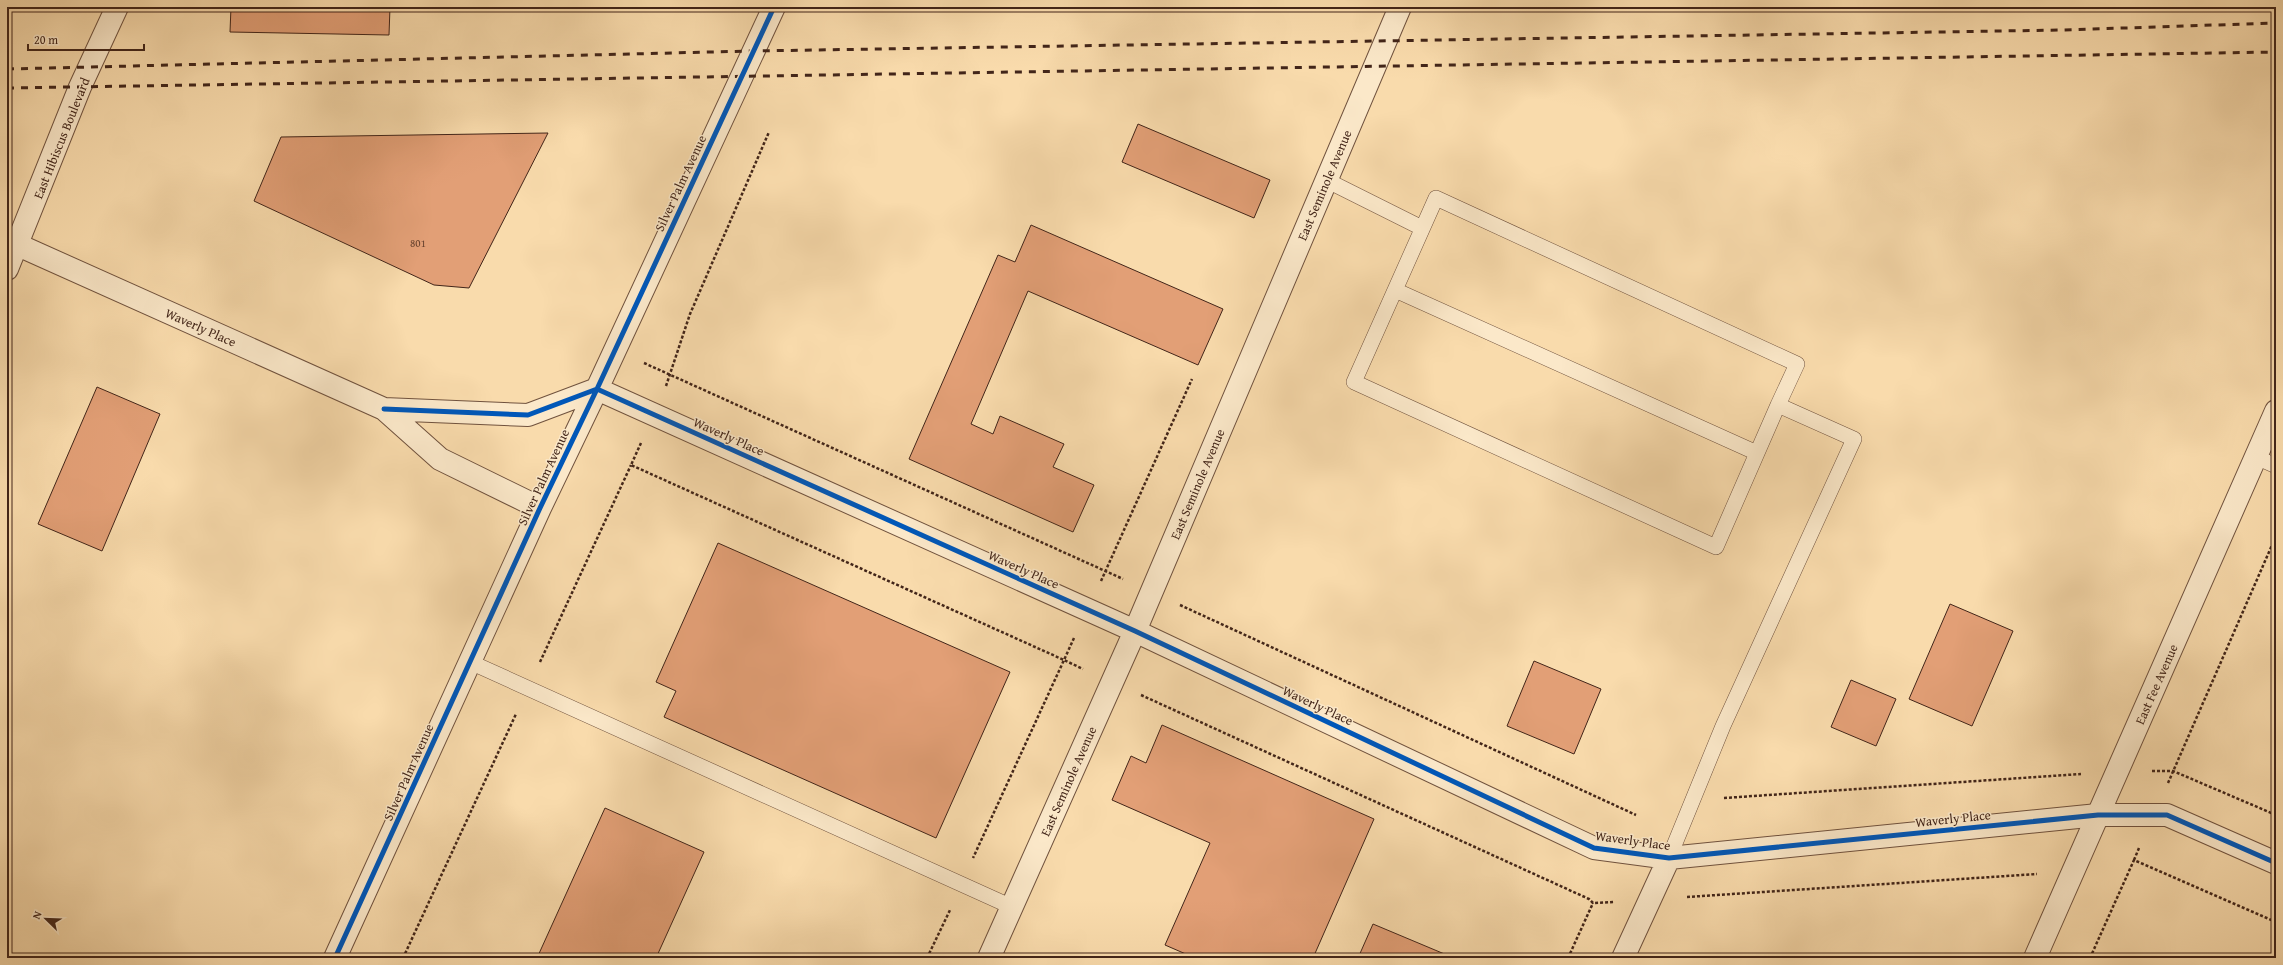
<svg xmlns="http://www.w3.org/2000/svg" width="2283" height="965" font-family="'Gentium Book Plus',serif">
<rect width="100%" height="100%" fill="#f9dbac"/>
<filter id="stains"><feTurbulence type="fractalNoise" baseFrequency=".005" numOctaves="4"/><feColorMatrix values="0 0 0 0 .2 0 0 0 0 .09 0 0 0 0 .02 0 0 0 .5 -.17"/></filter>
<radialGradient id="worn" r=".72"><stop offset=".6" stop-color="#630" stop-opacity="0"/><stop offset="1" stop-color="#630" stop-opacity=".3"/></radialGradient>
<path fill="#e29f76" stroke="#422519" d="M231 7H390L389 35 230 32Z
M1138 124 1270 180 1254 218 1122 162Z
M548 133 469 288 434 285 254 201 281 137Z
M1031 225 1223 309 1198 365 1028 291 971 424 993 434 1000 416 1064 444 1053 467 1094 485 1073 532 909 459 998 255 1015 262Z
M97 387 160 414 102 551 38 524Z
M718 543 1010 672 936 838 664 717 676 691 656 682Z
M1950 604 2013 631 1972 726 1909 699Z
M1534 661 1601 689 1574 754 1507 726Z
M1851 680 1896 699 1876 746 1831 727Z
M1162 725 1374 819 1313 958H1195L1165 945 1210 843 1112 800 1131 756 1146 763Z
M605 808 704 852 656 958H537Z
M1373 924 1454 958H1358Z"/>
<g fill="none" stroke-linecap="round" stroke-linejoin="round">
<g stroke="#70523e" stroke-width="16">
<path id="service" d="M1326 180 1422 228
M1395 290 1757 453
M2256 457 2276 466
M470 662 1012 907
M1669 858 1723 726 1854 439 1778 405 1797 364 1436 198 1354 382 1716 547 1778 405"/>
</g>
<g stroke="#70523e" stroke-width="24">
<path id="minor" d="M18 245 384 409 440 459 540 508
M384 409 528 415 597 389 1135 631 1594 848 1669 858 2098 815H2167L2276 863
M335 958 540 508 597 389 774 7
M989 958 1135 631 1400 7
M1623 958 1669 858"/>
</g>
<g stroke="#70523e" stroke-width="24">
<path id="tertiary" d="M7 269 80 87 117 7
M2035 958 2276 411"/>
</g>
<path stroke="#422519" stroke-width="2.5" stroke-dasharray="3 2" stroke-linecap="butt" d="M644 363 1123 579
M666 386 690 314 769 132
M641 443 631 465 1064 660 973 858
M1101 581 1192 379
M1180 605 1636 815
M1074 638 1064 660 1083 669
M540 662 631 465
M1141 695 1589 899 1593 903 1614 902
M2152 771H2173L2276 815
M2168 783 2276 536
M1724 798 2081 774
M2134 860 2139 848
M1687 897 2037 874
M403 958 516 714
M927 958 950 910
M1568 958 1593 903
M2090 958 2134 860 2276 922"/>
<use href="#service" stroke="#fbe8c9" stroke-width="15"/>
<use href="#minor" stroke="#fbe8c9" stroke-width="22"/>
<use href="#tertiary" stroke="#fbe8c9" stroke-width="22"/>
<path stroke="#422519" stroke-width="3" stroke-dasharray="7 7" stroke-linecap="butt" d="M7 69 753 51 2063 30 2276 23
M7 88 2276 52"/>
<g stroke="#fbe8c9" stroke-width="8">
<path id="cycleway" d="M384 409 528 415 597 389 1135 631 1594 848 1669 858 2098 815H2167L2276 863
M335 958 540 508 597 389 774 7"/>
</g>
<use href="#cycleway" stroke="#0057b8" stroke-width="5"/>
</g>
<g text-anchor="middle" stroke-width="3" stroke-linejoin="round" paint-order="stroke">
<g font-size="11" fill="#6a4430">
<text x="418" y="247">801</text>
</g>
<g font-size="13" fill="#422519" stroke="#fbe8c9">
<text transform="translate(61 138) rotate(-68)" y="5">East Hibiscus Boulevard</text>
<text transform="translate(680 183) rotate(-65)" y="5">Silver Palm Avenue</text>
<text transform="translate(1324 185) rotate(-67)" y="5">East Seminole Avenue</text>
<text transform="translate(201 327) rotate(24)" y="5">Waverly Place</text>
<text transform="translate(729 436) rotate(24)" y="5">Waverly Place</text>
<text transform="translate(543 477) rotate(-65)" y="5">Silver Palm Avenue</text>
<text transform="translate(1197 484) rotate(-67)" y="5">East Seminole Avenue</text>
<text transform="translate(1024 569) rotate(24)" y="5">Waverly Place</text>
<text transform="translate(2156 684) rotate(-66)" y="5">East Fee Avenue</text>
<text transform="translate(1318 705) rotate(25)" y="5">Waverly Place</text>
<text transform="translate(408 772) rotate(-66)" y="5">Silver Palm Avenue</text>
<text transform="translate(1068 781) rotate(-66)" y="5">East Seminole Avenue</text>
<text transform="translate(1953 818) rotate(-6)" y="5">Waverly Place</text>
<text transform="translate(1633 840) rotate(8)" y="5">Waverly Place</text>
</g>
</g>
<rect width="2283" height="965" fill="none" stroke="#f9dbac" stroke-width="24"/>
<rect x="8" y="8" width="2267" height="949" fill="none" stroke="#422519" stroke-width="2"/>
<rect x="12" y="12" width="2259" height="941" fill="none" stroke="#422519"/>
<g transform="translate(46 919) rotate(293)" stroke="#fbe8c9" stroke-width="3" paint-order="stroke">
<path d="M0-3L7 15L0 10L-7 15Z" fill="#422519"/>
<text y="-6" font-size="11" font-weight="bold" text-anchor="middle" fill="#422519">N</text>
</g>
<path d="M28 44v6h116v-6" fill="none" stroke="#422519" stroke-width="2"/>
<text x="34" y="44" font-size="12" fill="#422519" stroke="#fbe8c9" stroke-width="3" paint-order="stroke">20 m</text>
<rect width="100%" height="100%" filter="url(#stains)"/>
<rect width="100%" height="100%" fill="url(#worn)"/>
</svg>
